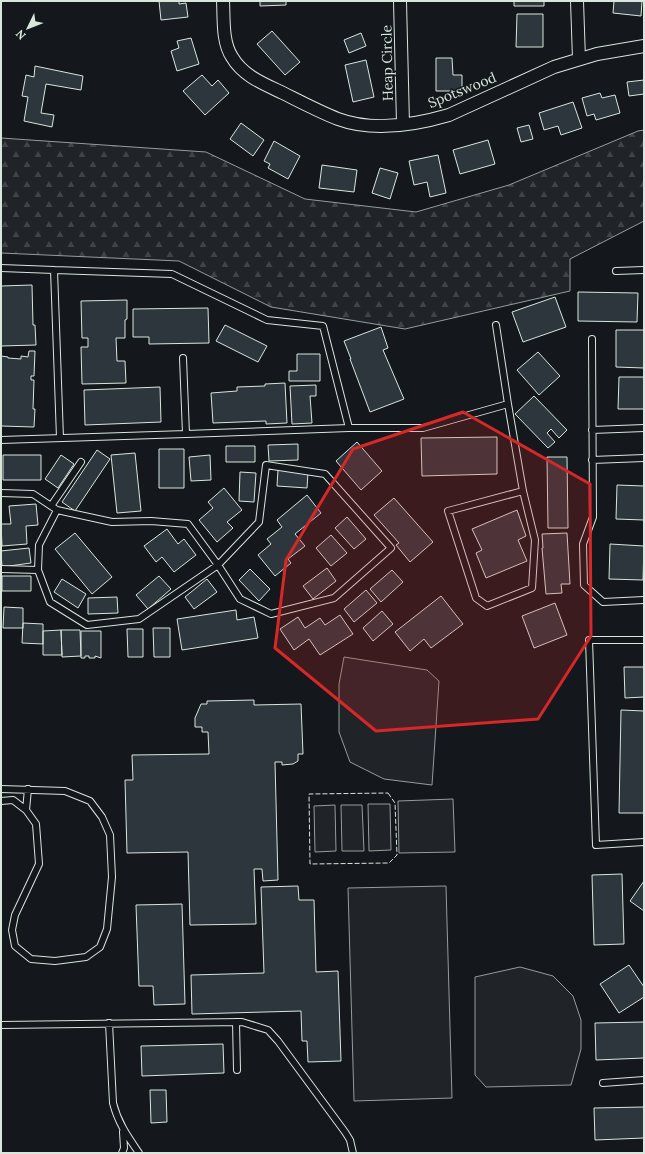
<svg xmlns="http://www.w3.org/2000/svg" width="645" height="1154" font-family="Lora,serif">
<defs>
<pattern id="forest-firs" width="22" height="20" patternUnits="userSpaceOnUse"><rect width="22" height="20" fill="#202428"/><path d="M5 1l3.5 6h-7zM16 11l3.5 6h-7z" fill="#404447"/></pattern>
</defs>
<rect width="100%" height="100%" fill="#14181c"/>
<path fill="#202428" stroke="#939e99" d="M344 657 427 670 439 681 432 785 384 779 350 762 339 732V684Z
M453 799 455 852 399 853 398 801Z
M368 804H390L391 850 369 851Z
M335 805 336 851 315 852 314 806Z
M341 805H362L364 851H342Z
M446 886 452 1098 354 1101 348 888Z
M520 967 553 976 573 996 581 1020V1049L571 1085 486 1087 475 1075V977Z"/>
<path fill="url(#forest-firs)" stroke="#939e99" d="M644 130V221L570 259V291L405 329 271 307 179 261 1 253V138L206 152 305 199 416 212 509 185 638 131Z"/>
<path fill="#2c363c" stroke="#d8e6dc" d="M159 1H179V4L186 3 188 17 161 20Z
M260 1H286V5L260 6Z
M514 1H544V6H514Z
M614 1H642L641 16 613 13Z
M517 14H543V47H516Z
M272 31 300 62 285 75 257 44Z
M361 33 366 46 349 53 344 40Z
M191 38 199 64 177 71 171 51 179 48 177 41Z
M436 58H452L453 75H462V91H436Z
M366 60 374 97 353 102 345 65Z
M35 66 83 76 81 90 46 84 41 113 54 115 52 127 24 121 28 97 22 96 26 75 34 77Z
M202 75 212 86 218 80 229 93 205 115 183 91Z
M644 80V95V94L629 96 627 82Z
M600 93 602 98 615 95 620 113 596 120 594 114 587 116 582 98Z
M573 102 582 128 561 135 558 126 544 130 539 113Z
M241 123 264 140 253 156 230 139Z
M529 125 533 139 521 142 517 128Z
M488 140 495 164 460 174 453 150Z
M274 141 300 156 288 179 268 168 270 164 264 161Z
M438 155 446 193 430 197 427 182 414 185 409 161Z
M322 165 357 170 354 192 319 188Z
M380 168 398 173 390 199 372 193Z
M32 285 33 325H35L36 345 1 346V286Z
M578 292 638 293 637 322 578 321Z
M555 297 566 327 523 342 512 312Z
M127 300V319L125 320V338H116L117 361H125L126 383 82 384 81 347H88V338H82L81 301Z
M208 308 209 343 149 344V337H133V309Z
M225 325 267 346 258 362 216 341Z
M381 327 388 348 383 350 404 399 370 412 350 359H351L344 341Z
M616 330H644V368L616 367Z
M29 351H35L34 376H31V380H34L33 409H35L34 427 1 426V356L8 357V358L21 359V356L28 357Z
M538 352 560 376 539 395 517 370Z
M297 354H320V381H289V371H297Z
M619 377H644V409H618Z
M285 383 287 423 266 424V421L213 423 211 393 237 391V387L265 386V384Z
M316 385V396H310L312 423 292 424 290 386Z
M160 387 161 422 85 425 84 390Z
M534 396 567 430 559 438 551 429 547 433 555 442 548 448 515 414Z
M497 437V474L422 476 421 438Z
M357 442 382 471 361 490 336 461Z
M298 444V460L269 461 268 445Z
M226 446H255V462H226Z
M159 449H184V488H159Z
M97 450 110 459 75 511 62 502Z
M135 453 141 511 117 513 111 455Z
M3 455H41V480H3Z
M61 455 74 464 58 488 45 479Z
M210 455 211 480 191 481 189 457Z
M547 457H567L568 528H548Z
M278 470 308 472 307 488 277 486Z
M240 472 256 473 254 502 239 501Z
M617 485 644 486V520L616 519Z
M224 488 242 510 227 522 233 528 217 542 199 520 213 508 208 502Z
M307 495 321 513 295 534 305 546 288 559 291 563 275 576 258 555 271 544 267 539 282 527 277 520Z
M394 498 433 542 410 562 396 545 399 543 374 515Z
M36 504 38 525 26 526 27 544 2 546 1 524H11L9 506Z
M517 510 526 536 518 540 527 561 486 578 476 553 482 550 472 529Z
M347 517 366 539 354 549 335 528Z
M167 529 178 544 184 539 196 555 174 572 162 557 156 562 144 546Z
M75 533 112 577 92 594 55 549Z
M567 533 570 584H561L562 593 546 594 542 548H543L542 534Z
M331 535 347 553 331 566 316 548Z
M610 544 644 546 643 580 609 579Z
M29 548 31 563 2 567 1 551Z
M327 568 336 581 313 599 303 586Z
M250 569 270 589 259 601 239 580Z
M392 570 403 582 381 602 370 589Z
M2 576H31V591H2Z
M159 576 171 589 148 609 136 595Z
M62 579 86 594 78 608 54 592Z
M207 579 217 592 194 609 185 597Z
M366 590 377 603 354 622 344 609Z
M441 596 463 624 431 648 424 639 410 651 395 632Z
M117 597 118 613 88 614V598Z
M555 603 567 635 534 648 522 616Z
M4 607 23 608V628H3Z
M236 610 237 620 254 617 258 638 182 650 177 619Z
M382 611 393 624 373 641 363 628Z
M340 615 353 634 320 655 309 639 294 650 280 629 298 617 305 628 320 618 325 625Z
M23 623 43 624V644L22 643Z
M153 628H170V657H154Z
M127 629H143V657H128Z
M61 630H80L81 656 62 657Z
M61 630 62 655H43V631Z
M81 631H101V658L95 656V658H89V656H85V658H81Z
M624 667H644V697L625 698Z
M254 700V705L301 704 303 754H298V761L293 764 282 765V762H275L278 880 263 881 262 869H254L256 924 190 925 188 852 127 853 125 780H133L132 755 209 754 208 732H202V727H195V718L201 704H207V701Z
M621 710 644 711V813H619Z
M622 874 624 944 594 945 592 875Z
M644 881V911L630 901Z
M298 886 299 900H314L316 972 338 971 341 1061 308 1062 307 1041H302L301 1011 192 1014 191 975 264 973 261 887Z
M182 904 185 1004 154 1005 153 986H139L136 905Z
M629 965 644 987V997L619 1013 600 984Z
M644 1022V1058L596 1060 595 1023Z
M223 1044 224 1073 142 1076 141 1046Z
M150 1090H166L167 1122 151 1123Z
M644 1107V1138L595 1140 594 1108Z"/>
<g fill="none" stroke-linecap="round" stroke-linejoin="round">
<g stroke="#d8e6dc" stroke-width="8">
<path id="lane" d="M1 268 54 270 60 438
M54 270 172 274 267 320 323 326 349 428 186 434
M616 271 644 270
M592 339 593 517 583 544 584 585 603 602 644 600
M508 404 523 491 448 511 476 598 487 606 532 588 535 540 523 491
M349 428H423L508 404 496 325
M592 430 644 428
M1 440 186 434 183 358
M592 460 644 458
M266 465 325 474 391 548 334 598 271 614 240 599 218 565 259 522Z
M1 493 33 494 57 510 39 545 38 570 1 569
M51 506 81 462
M38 570 50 602 87 625 139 619 218 565 188 524 151 521 112 522 57 510
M644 640H589L596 845 644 842
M1 789 65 791 90 801 102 817 110 835 112 877 107 929 100 947 86 957 55 961 31 959 15 946 12 930 15 915 39 864 36 824 26 810 13 800 1 801
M26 810 28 789
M236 1022 237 1070
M109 1023 113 1103C118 1123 128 1137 139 1153
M1 1025 242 1022 268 1030 278 1041 345 1132 350 1140 353 1153
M603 1083 644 1080
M122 1153 124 1148 123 1132"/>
</g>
<g stroke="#d8e6dc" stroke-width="14">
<path id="street" d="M223 1C224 19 222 42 232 57 243 76 264 84 283 93 301 102 320 112 338 119 373 132 415 125 449 115L554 67 597 54 644 46
M400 1 403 124
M577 1 579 59"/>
</g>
<use href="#lane" stroke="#14181c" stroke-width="6"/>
<use href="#street" stroke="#14181c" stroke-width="12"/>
<path stroke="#d8e6dc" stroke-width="1" stroke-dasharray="5 2" stroke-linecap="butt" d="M388 793 395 803 397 855 389 863 310 864 309 794Z"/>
</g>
<path fill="#d62828" fill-opacity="0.2" stroke="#d62828" stroke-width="3" stroke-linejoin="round" d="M463 412 590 484 591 636 538 719 376 731 275 648 286 560 353 449Z"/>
<g text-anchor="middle" stroke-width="3" stroke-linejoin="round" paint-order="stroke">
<g font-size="14" fill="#d8e6dc" stroke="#14181c">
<text transform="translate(387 63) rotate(-91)" y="5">Heap Circle</text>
<text transform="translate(462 90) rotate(-22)" y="5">Spotswood</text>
</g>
</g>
<rect width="645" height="1154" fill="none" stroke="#d8e6dc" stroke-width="4"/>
<g transform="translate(28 28) rotate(227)" stroke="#14181c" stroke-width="3" paint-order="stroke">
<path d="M0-3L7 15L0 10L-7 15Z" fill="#d8e6dc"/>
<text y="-6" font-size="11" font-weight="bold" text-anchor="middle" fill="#d8e6dc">N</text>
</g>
</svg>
